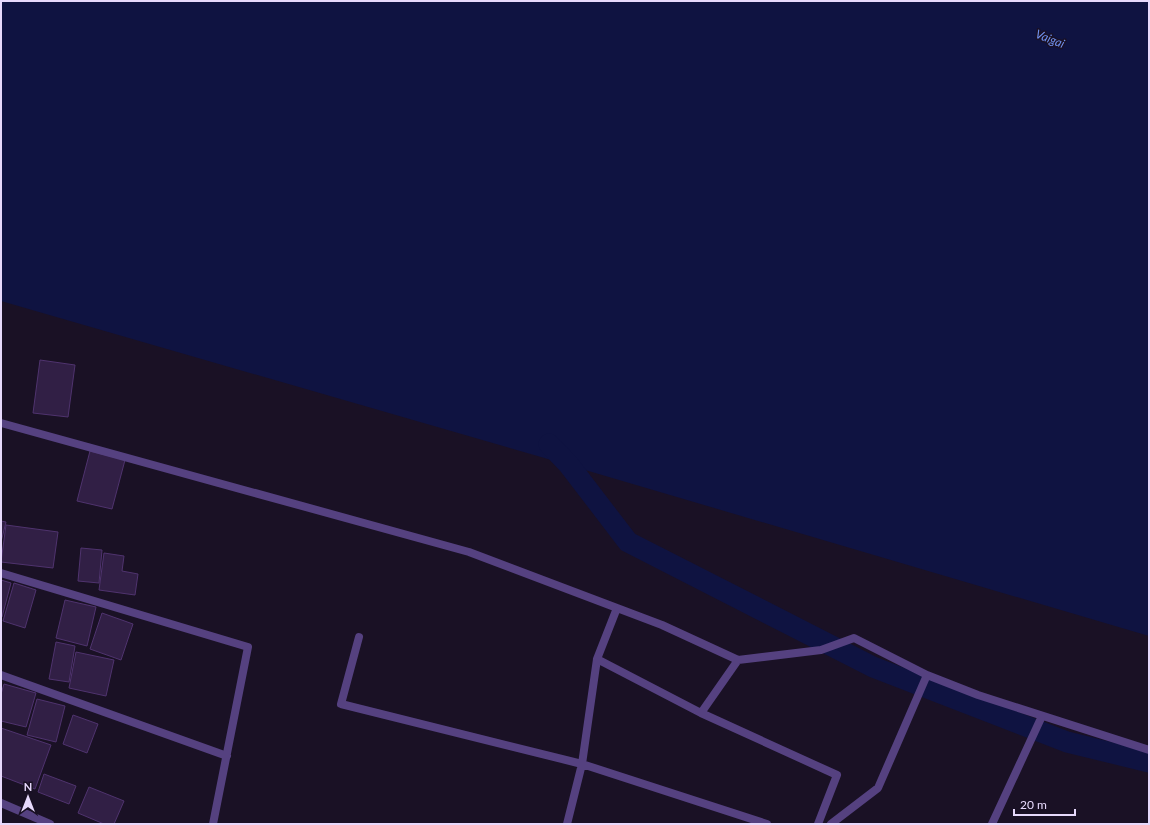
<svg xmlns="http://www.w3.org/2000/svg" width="1150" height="825" font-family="Lato,sans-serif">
<rect width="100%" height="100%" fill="#1a1125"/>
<path fill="#0f1341" d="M1 1H1149V636L541 457 1 301Z"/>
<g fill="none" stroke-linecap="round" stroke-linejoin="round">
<path stroke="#0f1341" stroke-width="21" d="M549 444 569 465 628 542 873 667 1067 742 1149 762"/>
</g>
<path fill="#311f45" stroke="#4f336e" d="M40 360 75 365 68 417 33 413Z
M90 451 125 460 112 509 77 501Z
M1 521 6 522 1 542Z
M6 525 58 532 53 568 1 562Z
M81 548 102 550 99 583 78 581Z
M104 553 124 556 122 571 138 574 135 595 99 590Z
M1 580 11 583 2 617H1Z
M14 583 36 590 25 628 3 621Z
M65 600 96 607 87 646 56 638Z
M102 613 133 624 121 660 90 649Z
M56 642 75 646 69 682 49 679Z
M76 652 114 660 106 696 69 688Z
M4 684 36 693 26 727 1 721V694Z
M37 699 65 706 56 742 27 735Z
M73 715 98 724 87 753 63 744Z
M1 728 51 745 35 789 1 776Z
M44 774 76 786 69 804 38 792Z
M89 787 124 801 114 824H104L78 813Z"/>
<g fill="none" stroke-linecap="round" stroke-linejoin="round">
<path stroke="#554180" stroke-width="8" d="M1 423 469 552 662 625 738 660
M1 573 248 647 213 824
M359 637 341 704 582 764 767 824
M597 659 617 608
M1 675 227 756
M701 713 837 775 818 824
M1 803 50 824
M567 824 582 764 597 659 701 713 738 660 821 650 854 638 927 675 978 695 1149 750
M831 824 878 788 927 675
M992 824 1042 716"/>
</g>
<g text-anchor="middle" stroke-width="3" stroke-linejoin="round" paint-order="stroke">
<g font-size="12" font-style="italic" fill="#7092f2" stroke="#1a1125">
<text transform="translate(1050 39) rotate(21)" y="4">Vaigai</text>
</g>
</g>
<rect width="1150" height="825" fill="none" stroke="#e7d9fc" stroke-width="4"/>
<g transform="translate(28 797)" stroke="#1a1125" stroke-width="3" paint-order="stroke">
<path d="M0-3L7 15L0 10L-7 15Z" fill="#e7d9fc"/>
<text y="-6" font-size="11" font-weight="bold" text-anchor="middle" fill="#e7d9fc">N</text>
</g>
<path d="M1014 809v6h61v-6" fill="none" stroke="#e7d9fc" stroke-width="2"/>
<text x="1020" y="809" font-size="12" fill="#e7d9fc" stroke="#1a1125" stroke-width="3" paint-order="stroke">20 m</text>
</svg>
